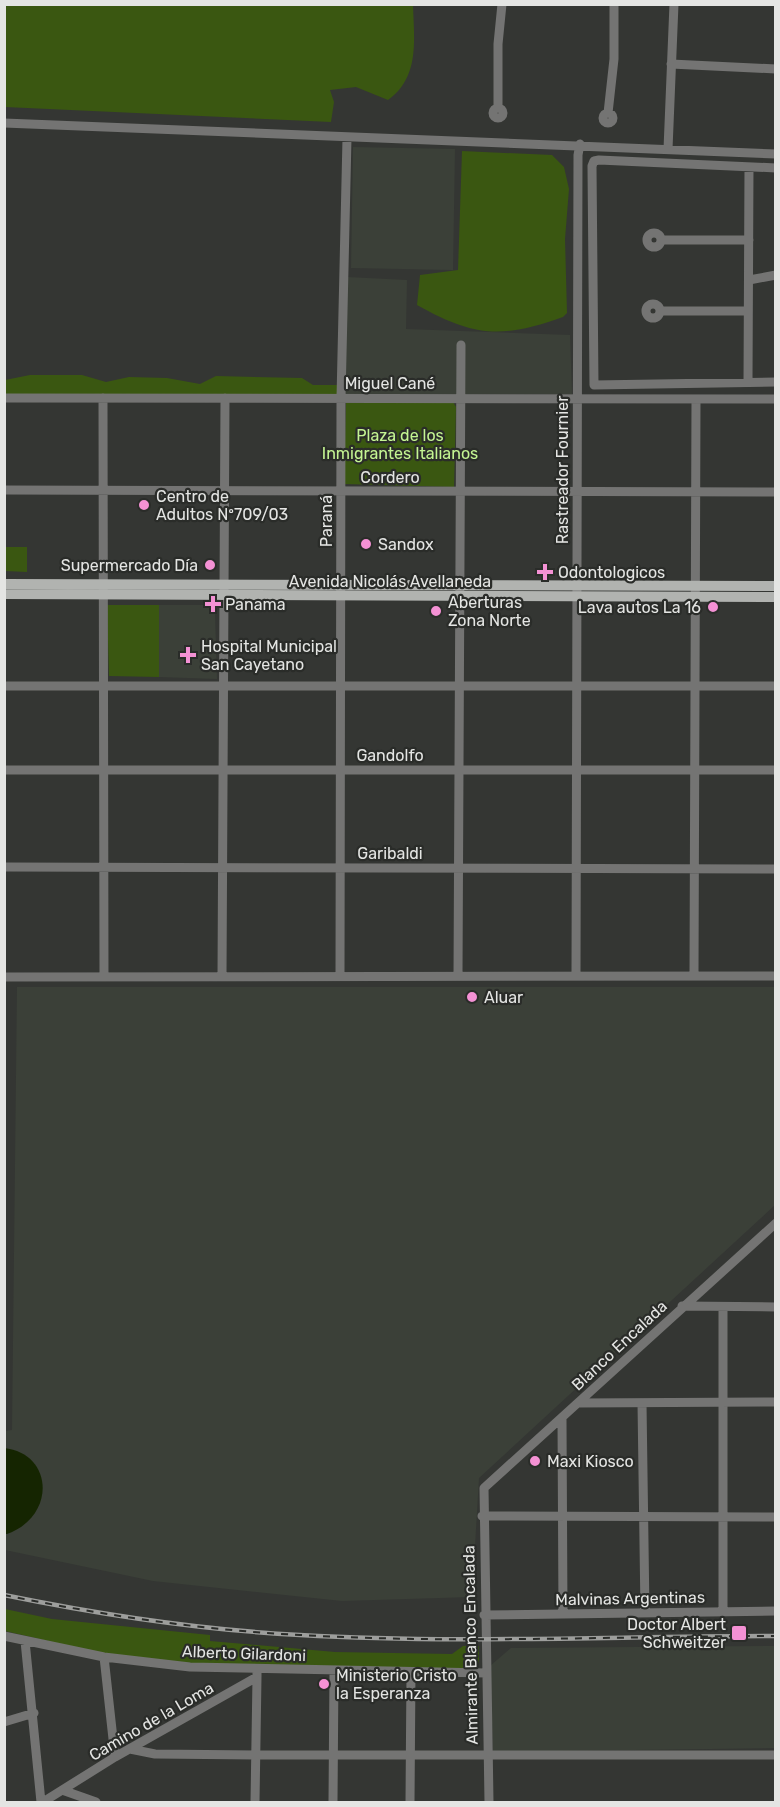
<svg xmlns="http://www.w3.org/2000/svg" width="780" height="1807" font-family="Rubik,sans-serif">
<rect width="100%" height="100%" fill="#343633"/>
<path fill="#3b4038" d="M353 147 455 149 453 270 351 268Z
M347 277 407 280 406 329 570 335 572 394H345Z
M159 605H209V613L215 614 217 679 159 677Z
M17 987H775V1205L479 1478 472 1597 342 1601 153 1581 5 1550V1431L12 1430Z
M775 1646V1748L493 1752 490 1666 511 1648Z"/>
<path fill="#3a5711" d="M4 5H413C414 40 420 77 388 100L356 87 330 90 334 102 331 122 5 107Z
M462 151 552 155 564 167 569 189 565 239 567 313 563 317C502 339 474 337 417 305L420 275 458 270Z
M30 375H82L106 382 129 377 167 378 200 384 216 376 302 378 313 385H341V398L5 397V380Z
M453 402 456 407 454 487 344 484 346 403Z
M5 547H27V572L5 571Z
M107 605H159V677L109 676Z
M5 1609 52 1619 210 1635V1641L335 1652 452 1654 463 1646H479V1662L474 1669C351 1668 225 1672 102 1653 70 1647 37 1638 5 1631Z"/>
<path fill="#152501" d="M4 1448C53 1453 57 1516 7 1534H4Z"/>
<g fill="none" stroke-linecap="round" stroke-linejoin="round">
<path stroke="#747473" stroke-width="9" d="M671 64 776 69
M493 113a5 5 0 1 1 10 0a5 5 0 1 1-10 0Z
M498 108V44L502 4
M603 118a5 5 0 1 1 10 0a5 5 0 1 1-10 0Z
M608 113 614 59V4
M4 123 776 154
M668 149 674 4
M776 168 599 160 594 161 592 166 594 385 776 382
M647 240a7 7 0 1 1 14 0a7 7 0 1 1-14 0Z
M661 240H749
M749 280 776 275
M646 311a7 7 0 1 1 14 0a7 7 0 1 1-14 0Z
M660 311H748
M748 382 749 167
M4 398 776 399
M103 398 104 977
M4 490 776 492
M4 686H776
M4 770H776
M4 867 776 869
M694 975 696 399
M340 976 341 398 347 138
M458 976 461 345
M576 976 578 155 580 144
M4 977 776 976
M222 977 225 398
M682 1306 776 1307
M578 1403 776 1402
M642 1403 645 1613
M562 1419 563 1614
M482 1516 776 1517
M723 1612V1307
M484 1615 776 1611
M4 1636 104 1657 190 1667 486 1673
M25 1641 41 1802
M104 1657 115 1757
M4 1722 34 1713
M130 1749 155 1754 256 1755H776
M62 1790 96 1802
M43 1802 115 1757 257 1677V1670
M255 1802 257 1677
M333 1802 334 1671
M410 1802 411 1672
M489 1802 484 1488 776 1223"/>
<path stroke="#b1b3b0" stroke-width="10" d="M4 584 776 586
M4 594 776 597"/>
<g stroke="#9d9e9c" stroke-width="4.5">
<path id="rail" d="M4 1595C102 1615 201 1630 300 1635 458 1644 617 1636 776 1636"/>
</g>
<use href="#rail" stroke="#2a2c29" stroke-width="2" stroke-dasharray="7" stroke-linecap="butt"/>
</g>
<g fill="#f491d4" stroke="#2a2c29" stroke-width="2">
<circle cx="144" cy="505" r="6"/>
<circle cx="366" cy="544" r="6"/>
<circle cx="210" cy="565" r="6"/>
<path d="M542 563h6v6h6v6h-6v6h-6v-6h-6v-6h6z"/>
<path d="M210 595h6v6h6v6h-6v6h-6v-6h-6v-6h6z"/>
<circle cx="713" cy="607" r="6"/>
<circle cx="436" cy="611" r="6"/>
<path d="M185 646h6v6h6v6h-6v6h-6v-6h-6v-6h6z"/>
<circle cx="472" cy="997" r="6"/>
<circle cx="535" cy="1461" r="6"/>
<rect x="731" y="1625" width="16" height="16" rx="3"/>
<circle cx="324" cy="1684" r="6"/>
</g>
<g text-anchor="middle" stroke-width="4.5" stroke-linejoin="round" paint-order="stroke">
<g font-size="16" fill="#e4e5e3" stroke="#2a2c29">
<text x="390" y="389">Miguel Cané</text>
<text transform="translate(562 470) rotate(-90)" y="6">Rastreador Fournier</text>
<text x="390" y="483">Cordero</text>
<text transform="translate(326 521) rotate(-90)" y="6">Paraná</text>
<text x="390" y="587">Avenida Nicolás Avellaneda</text>
<text x="390" y="761">Gandolfo</text>
<text x="390" y="859">Garibaldi</text>
<text transform="translate(619 1345) rotate(-43)" y="6">Blanco Encalada</text>
<text transform="translate(630 1598) rotate(-1)" y="6">Malvinas Argentinas</text>
<text transform="translate(470 1645) rotate(-91)" y="6">Almirante Blanco Encalada</text>
<text transform="translate(244 1653) rotate(2)" y="6">Alberto Gilardoni</text>
<text transform="translate(151 1721) rotate(-30)" y="6">Camino de la Loma</text>
</g>
<g font-size="16" fill="#c4f592" stroke="#2a2c29">
<text x="400" y="441">Plaza de los<tspan x="400" dy="18">Inmigrantes Italianos</tspan></text>
</g>
<g font-size="16" fill="#e4e5e3" stroke="#2a2c29" text-anchor="start">
<text x="156" y="502">Centro de<tspan x="156" dy="18">Adultos Nº709/03</tspan></text>
<text x="378" y="550">Sandox</text>
<text x="198" y="571" text-anchor="end">Supermercado Día</text>
<text x="558" y="578">Odontologicos</text>
<text x="448" y="608">Aberturas<tspan x="448" dy="18">Zona Norte</tspan></text>
<text x="225" y="610">Panama</text>
<text x="701" y="613" text-anchor="end">Lava autos La 16</text>
<text x="201" y="652">Hospital Municipal<tspan x="201" dy="18">San Cayetano</tspan></text>
<text x="484" y="1003">Aluar</text>
<text x="547" y="1467">Maxi Kiosco</text>
<text x="726" y="1630" text-anchor="end">Doctor Albert<tspan x="726" dy="18">Schweitzer</tspan></text>
<text x="336" y="1681">Ministerio Cristo<tspan x="336" dy="18">la Esperanza</tspan></text>
</g>
</g>
<rect width="780" height="1807" fill="none" stroke="#e4e5e3" stroke-width="12"/>
</svg>
